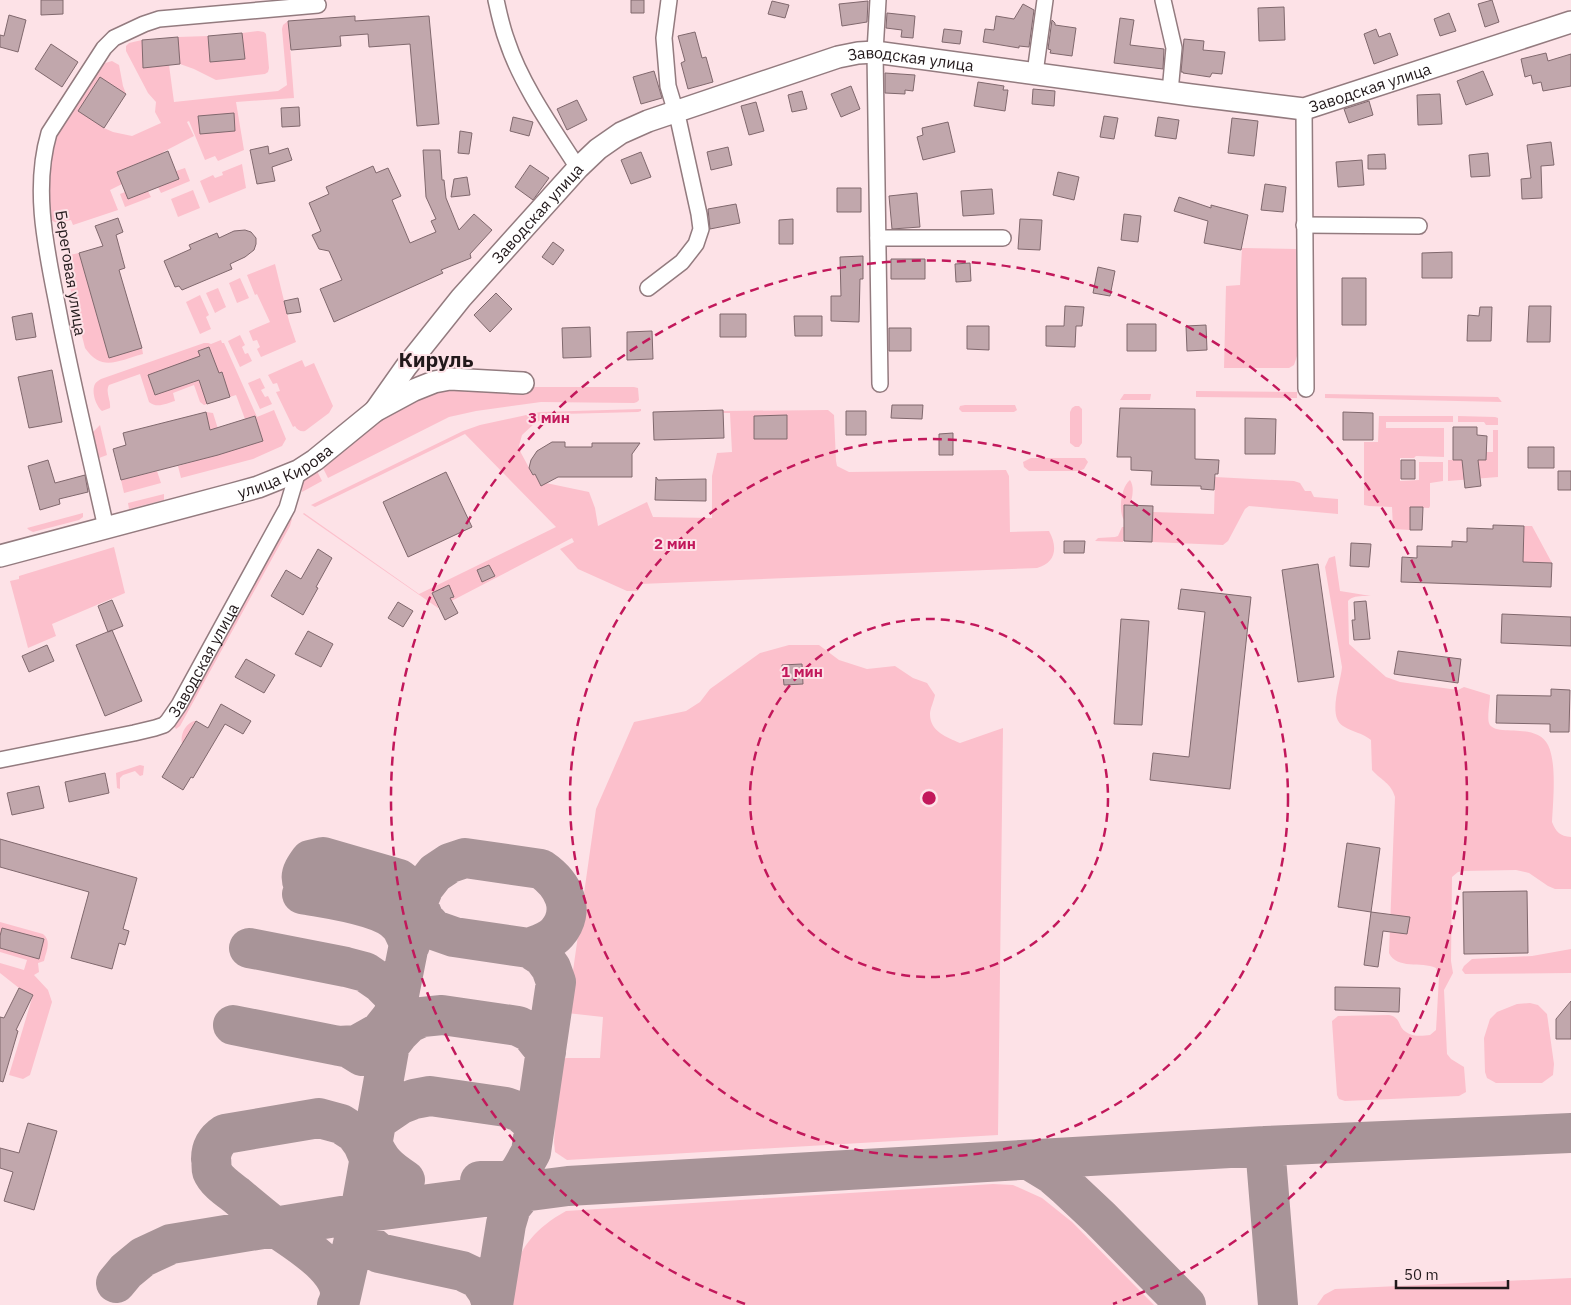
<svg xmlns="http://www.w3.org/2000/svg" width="1571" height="1305" font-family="'IBM Plex Sans',sans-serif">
<rect width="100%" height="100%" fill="#fde2e7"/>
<path fill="#fcc0cc" d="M288 21 294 98 236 102 244 150 218 161 215 156 205 160 189 121 187 122 194 136 163 152V153L117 172 122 184 110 190 118 210 73 225 71 220 57 223 50 220 47 190 50 149 56 133 102 64 112 61 119 65 123 86 126 94 100 77 104 128 113 132 132 136 161 123 155 112 156 102 148 93 126 51V46L129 43 142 40 144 67 169 65 174 102 278 91 287 85 282 29 283 25Z
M258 31 264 32 266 34 269 68 268 72 265 74 216 80 194 69 180 64 178 37 208 36 210 62 244 59 242 33Z
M242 164 246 188 209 203 200 181 213 175 215 178 223 175 222 172Z
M185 168 190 181 161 193 158 187 176 171Z
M193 190 200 208 178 217 171 199Z
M148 191 151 197 125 207 120 194 125 192 128 199Z
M1242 248 1297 249V356L1294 365 1289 368H1224L1226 286 1240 285Z
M79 253 109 358 142 348 143 354C119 360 102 373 85 348L63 259 65 256Z
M275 264 289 321 296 342 261 357 257 349 260 347 257 340 253 341 249 331 270 322 257 294 255 295 247 275Z
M240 278 249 298 237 303 229 283Z
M218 288 226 307 215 313 206 293Z
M200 295 209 315 206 317 211 329 200 334 186 302Z
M240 335 245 345 242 347 245 354 248 353 252 361 240 367 228 341Z
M221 340 222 343H224L257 417 274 410 286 439 282 446 253 459 181 478 178 466 216 455 206 412 213 413 222 442 236 449 263 441 255 416 245 419 236 395 204 405 200 402 194 385 173 393 175 401C167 403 157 409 149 402L140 374 109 385C105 392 111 400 110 408L102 411C96 406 91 392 95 384 96 382 99 380 101 379L204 343H208L211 344Z
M302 360 305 367 314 363 333 406 329 413 305 431C301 432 297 430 295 426L293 427 276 392 280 391 277 383 273 384 268 375Z
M260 378 265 388 261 390 265 397 268 396 272 404 260 409 248 383Z
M452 387H634L638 388 639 400 637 402 634 403 541 402 476 411 449 417 328 478 320 462 370 425 420 395Z
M1196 391 1297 392V398L1196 397Z
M1124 394H1151L1150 400H1120Z
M1325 394 1498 397 1502 402 1325 398Z
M965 405H1015L1017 410 1014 412H962L959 409 960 406Z
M1075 406H1079L1082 409V443L1079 447H1075L1070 443V412L1072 408Z
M641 409V411L638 412 561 414 547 417 535 423 522 435 519 446 521 453 533 475 535 474 541 486 546 483 589 492 595 508 598 526 647 502 653 517 712 518V476L717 453 732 452 730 413H723V411L828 410 834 415 836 461 837 466 849 472 1006 470 1009 476 1010 532 1049 531C1058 547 1056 563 1037 568L640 584 638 591H627L578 569 560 549 574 542 572 538 438 608 303 514 304 513 419 594 556 527 465 434 315 507 311 505 463 431 480 425 540 412Z
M1379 416H1453V422H1386V428H1444V457L1416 456 1414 458H1400V481L1419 480V462H1443V481L1430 483V506L1429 508 1410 507V530L1393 529 1392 507 1369 506 1364 505V442H1378Z
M1458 416 1495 417 1498 418V425H1486L1484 422H1458Z
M100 425 107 455 99 458 93 432Z
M1493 430H1498V477L1448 481V460H1486V452H1493Z
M1031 458H1085L1088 462 1084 469 1079 471H1029L1024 467 1023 462Z
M314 465 322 481 302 492 303 474Z
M157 471 161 483 124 493 121 480Z
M1215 477 1294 481 1300 483 1305 491H1311L1314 497 1338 499V514L1249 506 1245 509 1228 541 1223 545 1152 542 1153 512 1214 514Z
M1130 480C1137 490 1129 510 1124 520 1118 511 1121 487 1130 480Z
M164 494V500L129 509 128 503Z
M83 513V517L79 520 33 532 29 530 27 528Z
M289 518 292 519 290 526 180 726 176 729 173 724Z
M1524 526H1532L1552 563 1523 562Z
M1122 527H1124L1123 542 1095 541 1098 538 1115 537 1118 536Z
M114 547 125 593 52 624 56 636 28 648 10 581 19 579V576Z
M1335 556 1340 591 1371 596C1363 596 1353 595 1348 601L1349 644 1386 677 1400 682 1458 690 1464 687 1490 695C1490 702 1487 717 1489 723 1494 738 1536 721 1548 745 1557 763 1553 801 1552 822 1556 832 1560 836 1571 837V889H1555L1548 886 1529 873 1516 870 1463 871 1458 872 1452 877 1451 961 1453 973 1444 990 1447 1054 1451 1059 1464 1067 1466 1092 1459 1096 1345 1101 1339 1099 1337 1095 1332 1021 1338 1016 1389 1015C1402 1018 1397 1026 1406 1032 1412 1037 1423 1036 1430 1035L1436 1030 1439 977 1436 968C1421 961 1397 970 1389 953L1395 797C1391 783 1382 781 1372 770L1371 740C1363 733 1352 732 1343 726 1327 716 1341 682 1342 667L1325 567 1329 558Z
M789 645H819L839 660 867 669 895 666 913 678 927 683 935 695C934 701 930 709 930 714 930 732 947 737 960 743L1003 728 998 1135 567 1160 555 1152 554 1142 559 1058H600L603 1017 567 1013 596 809 634 722 686 711 700 702 710 689 760 653Z
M194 721H196L182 744C180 735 185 724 194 721Z
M140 765 144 766 143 775 140 776 135 771 123 775 120 778V789L117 788 116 773Z
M0 922 43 934C52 941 46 952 44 961L38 963 39 972 34 975 48 990 52 1002 30 1075 23 1079 9 1075 33 995 19 988 0 973V963L24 970 27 960 0 952Z
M1571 949V973L1465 974 1462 970 1464 966 1472 959 1532 956Z
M1530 1003 1538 1005 1547 1014 1554 1064 1553 1075 1542 1083H1496L1487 1078 1485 1072 1484 1038 1490 1019 1497 1012 1517 1004Z
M993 1184 1013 1185 1042 1198 1072 1222 1154 1305H507C513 1259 525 1234 566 1211Z
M1571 1278V1305H1317L1324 1295 1335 1289Z"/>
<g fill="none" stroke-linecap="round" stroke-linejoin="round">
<path stroke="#a89498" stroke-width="40" d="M302 894C328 899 386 905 401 927 405 933 407 940 410 945
M309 895C299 879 299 875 310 860L323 857 399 879 411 888 424 919 434 930 454 937 529 948 543 957 551 968 556 982 531 1152C514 1183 516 1181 480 1181
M249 948 346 967 365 972 381 983 391 993 397 1005 392 1017 380 1032 357 1045 338 1046
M233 1025 349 1048 362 1056
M389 1046 399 1033 409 1023 422 1017 442 1015 518 1026 530 1032 546 1052
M376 1121 401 1104 414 1099 430 1096 506 1107 520 1112 528 1119 534 1128
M372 1143C380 1162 388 1169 405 1180
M1265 1146 1278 1305
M1029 1160 1052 1174 1067 1187 1100 1218 1186 1305
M357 1226 366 1242 379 1253 462 1271 479 1279 488 1292 492 1305
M116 1283 126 1271 143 1257 171 1244 360 1213 568 1186 1265 1146 1571 1133
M337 1305C354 1275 295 1241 275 1227 262 1217 249 1206 236 1195 228 1189 216 1181 212 1171 211 1168 212 1163 211 1159 211 1148 216 1140 225 1134L319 1118 341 1124 355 1133 363 1144 369 1158
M339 1305 360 1213 397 1005 417 904 424 887 435 873 450 863 465 858 541 869C563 884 577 910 557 933 550 941 539 944 529 948
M493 1305 506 1224 511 1207 524 1191"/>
</g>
<path fill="#c1a7ac" stroke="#80686d" d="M41 0H63V14L41 15Z
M631 0H644V13H631Z
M1492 0 1499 22 1485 27 1478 4Z
M772 1 789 5 785 18 768 14Z
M868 1 867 22 842 26 839 4Z
M1023 4 1034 10 1029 47 1019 46V48L983 42 985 29 994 30 996 16 1014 19Z
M1284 7 1285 40 1259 41 1258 8Z
M887 13 915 16 913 38 901 37 902 30 886 28Z
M1449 13 1456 31 1440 36 1434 19Z
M9 15 26 20 18 52 0 47V35L4 36Z
M355 16V21L429 16 439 124 417 126 410 44 369 47 368 34 340 36 341 46 291 50 288 21Z
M1120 18 1134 20 1130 45 1164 49 1163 69 1114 63Z
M1052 20 1055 23V25L1076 28 1072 56 1050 53 1051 50 1048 49Z
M944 29 962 31 960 44 942 42Z
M1376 29 1379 37 1390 33 1398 55 1374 64 1364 34Z
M695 32 702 58 706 57 713 82 688 89 681 63 685 61 678 36Z
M242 33 245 59 210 62 208 36Z
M178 37 180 64 143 68 142 40Z
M1184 39 1204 41 1203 50 1225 52 1222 74 1212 73 1210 77 1183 73V72H1181Z
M51 44 78 62 62 87 35 69Z
M1546 53 1548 61 1571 54V86L1543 91 1541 82 1533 84 1531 75 1525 77 1521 59Z
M654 71 662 98 641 104 633 77Z
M1483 71 1493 95 1466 105 1457 81Z
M885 73 915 75 913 91 905 90V94L885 93Z
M100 77 126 94 104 128 78 111Z
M978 82 1004 86 1003 90H1008L1005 111 974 106Z
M851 86 860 109 841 117 831 94Z
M1033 89 1055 91 1054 106 1032 104Z
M802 91 807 109 792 112 788 95Z
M1440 94 1442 124 1418 125 1417 95Z
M577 100 587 120 567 130 557 109Z
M1369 101 1373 115 1349 123 1344 109Z
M756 102 764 131 749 135 741 106Z
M299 107 300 126 282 127 281 108Z
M234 113 235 131 200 134 198 116Z
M1104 116 1118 118 1114 139 1100 137Z
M513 117 533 122 529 136 510 131Z
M1158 117 1179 120 1176 139 1155 136Z
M1232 118 1258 121 1254 156 1228 153Z
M948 122 955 152 923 160 917 137 923 135 922 128Z
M460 131 472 133 469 154 458 153Z
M1551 142 1554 165 1541 166 1542 198 1522 199 1521 179 1531 178 1527 145Z
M268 146 269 154 288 148 292 160 272 167 275 181 257 184 250 150Z
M728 147 732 165 711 170 707 152Z
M423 150H440L442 180H444L446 198 459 230 474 214 492 230 470 254 471 258 441 270 443 273 334 322 320 289 342 280 329 251 319 249 312 235 321 231 309 203 329 194 326 187 373 166 376 173 388 168 401 196 392 200 410 243 436 232 431 221 436 219 426 197Z
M168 151 179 179 128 199 117 172Z
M641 152 651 177 631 184 621 160Z
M1488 153 1490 176 1471 177 1469 155Z
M1385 154 1386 169H1368V155Z
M1362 160 1364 185 1338 187 1336 162Z
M530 165 549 178 533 200 515 187Z
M1058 172 1079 177 1074 200 1053 195Z
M467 177 470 195 451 197 454 179Z
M1265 184 1286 187 1283 212 1261 210Z
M837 188H861V212H837Z
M992 189 994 214 963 216 961 191Z
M917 193 920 227 892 229 889 196Z
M1179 197 1211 208V205L1248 215 1241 250 1204 243 1208 221 1174 211Z
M736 204 740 223 710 229 708 209Z
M1124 214 1141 216 1138 242 1121 240Z
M118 218 123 232 116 235 125 268 119 270 142 348 109 358 79 253 103 246 95 226Z
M793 219V244H779V220Z
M1020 219 1042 220 1040 250 1018 249Z
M245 230 251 232 256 238V244L254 250 245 257 230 264 232 269 182 290 179 286 175 287 164 261 191 249 189 245 217 233 219 238 234 231Z
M553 242 564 250 553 265 542 257Z
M1452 252V278H1422V253Z
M863 256V279H860L859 322 831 321V296H841L840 257Z
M891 259H925V279H891Z
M970 263 971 281 956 282 955 264Z
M1098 267 1115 271 1110 296 1093 293Z
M1342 278H1366V325H1342Z
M496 293 512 309 490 332 474 315Z
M298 298 301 312 287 314 284 301Z
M1065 306 1084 307 1082 326H1076L1075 347 1046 346V326H1064Z
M1529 306H1551L1550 342H1527Z
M1480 307H1492L1491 341H1467L1468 315 1479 316Z
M32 313 36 337 16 340 12 317Z
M720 314H746V337H720Z
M794 316H822V336H795Z
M1127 324H1156V351H1127Z
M1206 325 1207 350 1187 351 1186 326Z
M967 326H989V350L967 349Z
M590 327 591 357 563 358 562 328Z
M889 328H911V351H889Z
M652 331 653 359 627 360V332Z
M209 347 219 373 222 372 230 397 207 404 199 380 155 395 148 375 200 356 198 351Z
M52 370 62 422 29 428 18 377Z
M892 405H923L922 419 891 418Z
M1120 408 1195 409V459L1219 460 1218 474H1215L1214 490 1201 489V486L1151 485 1152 471 1131 470V457H1117Z
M723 410 724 438 654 440 653 412Z
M846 411H866V435H846Z
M206 412 210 430 255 416 263 441 218 455 121 480 113 449 126 445 123 433Z
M1343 412 1373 413V440H1343Z
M787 415V439H754V416Z
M1245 418 1276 419 1275 454H1245Z
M1453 427H1477V435L1487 436 1486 460H1478L1481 486 1465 488 1462 460H1453Z
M953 433V455H939V434Z
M552 442H565V447H592V443H640L632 454V477H558L541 486 535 474 533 475 529 468 531 460 537 451Z
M1528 447H1554V468H1528Z
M48 460 55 483 85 475 88 492 59 499 60 504 40 510 28 466Z
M1401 460H1415V479H1401Z
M1558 471H1571V490H1558Z
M446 472 472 527 408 557 383 502Z
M656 477 658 480 706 479V501L655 500Z
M1124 505 1153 506 1152 542 1124 541Z
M1410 507H1423L1422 530H1410Z
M1493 525 1524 526 1523 562 1552 563 1551 587 1401 582 1402 557 1417 558V546L1452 547V541L1467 542V528L1493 529Z
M1064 541H1085L1084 553H1064Z
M1351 543 1371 544 1369 567 1350 566Z
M318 549 332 558 316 587 318 588 303 615 271 596 286 570 301 579Z
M1318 564 1334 677 1298 682 1282 570Z
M489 565 495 576 482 582 477 570Z
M449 585 454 597 450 598 458 613 445 620 432 593Z
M1181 589 1251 597 1230 789 1150 780 1153 753 1189 757 1205 612 1178 609Z
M112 600 123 626 108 632 98 606Z
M1366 601 1370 639 1354 640 1352 620H1355L1354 602Z
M398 602 413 611 403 627 388 618Z
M1502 614 1571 617V646L1501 643Z
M1121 619 1149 621 1142 725 1114 724Z
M112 630 142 701 105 716 76 645Z
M308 631 333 644 321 667 295 654Z
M47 645 54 661 29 672 22 656Z
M1398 651 1461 659 1458 683 1394 674Z
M246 659 275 675 264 693 235 677Z
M802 664 803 684 784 685 782 665Z
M1551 689 1570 690 1569 732H1550V724L1496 723 1497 695 1551 696Z
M221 704 251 721 243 734 225 724 193 778 191 777 183 790 162 777 196 721 208 728Z
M105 773 109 793 69 802 65 782Z
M39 786 44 808 12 815 7 793Z
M0 839 137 878 123 929 129 931 125 945 119 943 112 969 71 958 89 892 0 867Z
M1347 843 1380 848 1371 912 1338 907Z
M1527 891 1528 953 1464 954 1463 892Z
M1371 912 1410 917 1407 934 1383 931 1378 967 1364 965Z
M2 928 44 939 39 959 0 948V936Z
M1335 987 1400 988 1399 1012 1335 1010Z
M19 988 33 995 16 1030 18 1031 3 1082 0 1081V1017L4 1018Z
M1571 1001V1039H1556V1019Z
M28 1123 57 1131 34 1210 4 1201 13 1172 0 1168V1148L19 1153Z"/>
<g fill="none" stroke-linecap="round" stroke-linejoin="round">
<g stroke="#937b7f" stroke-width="18">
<g id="street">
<path d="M496 0C499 14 502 28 507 41 521 84 553 129 578 168"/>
<path d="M878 0 875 52 880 384"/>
<path d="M1163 0 1174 48 1170 92"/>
<path d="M1035 73 1045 0"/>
<path d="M1304 109 1306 389"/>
<path d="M1304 225 1419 226"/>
<path d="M878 238H1003"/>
<path d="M648 288 682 262 696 244 701 229 699 214 679 123 668 86 664 38 669 0"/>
<path d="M106 528C90 455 72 383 58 309 47 252 32 191 49 133L104 48 114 38 144 24 159 19 318 5"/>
<path id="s1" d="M0 760 134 733 155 728 164 725 168 721 179 705 287 508 298 471"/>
</g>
</g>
<g stroke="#937b7f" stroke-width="24">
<g id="secondary">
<path id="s2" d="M375 411 406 367 461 298 578 168 598 149 621 133 648 121 838 57 858 53 875 52 1191 95 1304 109 1571 22"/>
<path id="s3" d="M0 556 233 494 258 487 298 471 315 460 375 411 414 390 434 382 450 379 523 383"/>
</g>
</g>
<use href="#street" stroke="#fff" stroke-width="15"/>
<use href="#secondary" stroke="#fff" stroke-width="21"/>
</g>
<g fill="none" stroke="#c2185b" stroke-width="2.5" stroke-dasharray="9 6">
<circle cx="929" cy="798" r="179"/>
<circle cx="929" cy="798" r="359"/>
<path d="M745 1304A538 538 0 1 1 1113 1304"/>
</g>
<g text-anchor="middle" stroke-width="4" stroke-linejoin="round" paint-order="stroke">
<g font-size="16" fill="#22191b" stroke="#fde2e7">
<text dy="6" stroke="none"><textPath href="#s2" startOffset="676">Заводская улица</textPath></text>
<text dy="6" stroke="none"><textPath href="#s2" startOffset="1142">Заводская улица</textPath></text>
<text dy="6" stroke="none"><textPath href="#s2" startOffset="256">Заводская улица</textPath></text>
<text transform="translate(71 273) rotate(81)" y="6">Береговая улица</text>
<text dy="6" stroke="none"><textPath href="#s3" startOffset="298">улица Кирова</textPath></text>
<text dy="6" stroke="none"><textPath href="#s1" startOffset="244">Заводская улица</textPath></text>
</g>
<g font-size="21" font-weight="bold" fill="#22191b" stroke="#fde2e7">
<text x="436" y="367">Кируль</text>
</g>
</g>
<circle cx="929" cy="798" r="8" fill="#c2185b" stroke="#fde2e7" stroke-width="2.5"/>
<g font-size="15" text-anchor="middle" font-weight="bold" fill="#c2185b" stroke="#fde2e7" stroke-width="4" stroke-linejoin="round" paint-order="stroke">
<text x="549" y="423">3 мин</text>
<text x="675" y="549">2 мин</text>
<text x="802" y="677">1 мин</text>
</g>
<path d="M1396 1280v8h112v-8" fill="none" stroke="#22191b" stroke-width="2.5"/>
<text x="1404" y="1280" font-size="15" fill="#22191b" stroke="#fde2e7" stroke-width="4" paint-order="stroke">50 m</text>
</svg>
